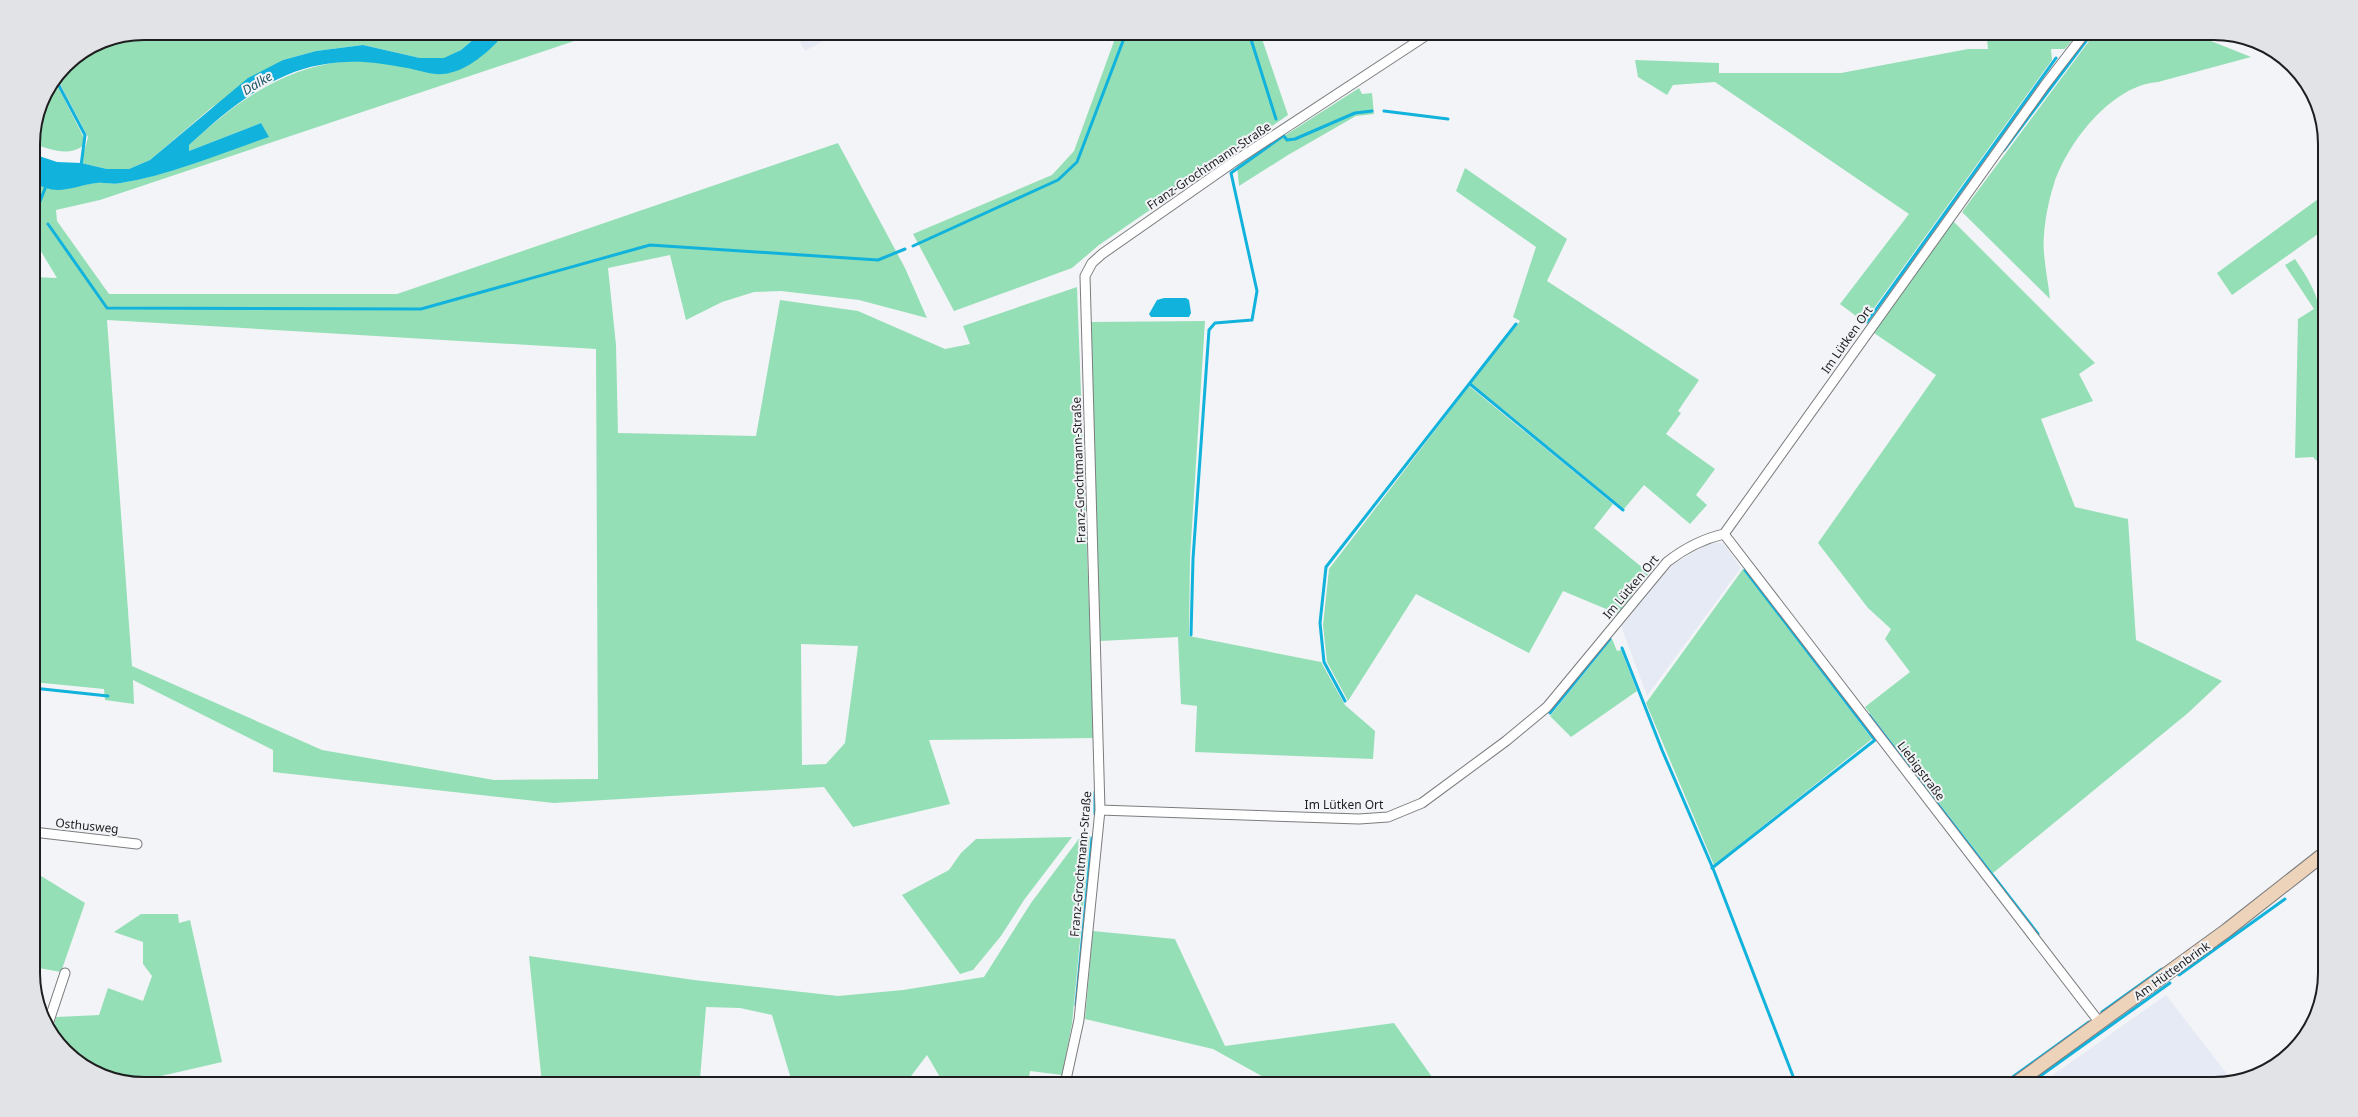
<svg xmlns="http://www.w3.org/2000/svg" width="2358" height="1117" font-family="'Noto Sans',sans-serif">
<rect width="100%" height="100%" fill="#f3f4f7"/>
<path fill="#e6eaf4" d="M794 33H821L825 40 805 51Z
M1709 543H1723L1741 568 1647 696 1621 626 1672 565Z
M2166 995 2231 1079 2215 1084H2040Z"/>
<path fill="#95dfb7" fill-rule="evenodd" d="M144 33H481L461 50 444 59 420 58 363 45 316 51 283 60 211 108 150 160 129 169H107L81 163 88 137 57 78 66 65 102 41Z
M505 33H598L100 200 56 210 57 221 109 294H397L838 143 905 268 927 318 859 300 781 291 754 292 722 302 686 320 670 255 608 268 616 345 618 433 756 436 780 300 858 311 945 349 970 344 963 326 1077 287 1094 738 929 740 950 804 853 827 824 787 554 803 273 772V750L133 680 134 704 105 700 104 689 33 682V277L57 278 33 238V181C54 197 73 185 97 183 105 182 113 185 121 183 171 175 220 153 268 137L261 123 189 151V145C239 99 294 59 365 61 389 61 415 69 439 74L501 37ZM107 320 596 349 598 779 494 780 322 750 132 666ZM801 644 858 646 845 743 826 764 802 765Z
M1117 33H1260L1288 115 1099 245 1072 268 954 311 913 234 1052 175 1074 151Z
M2000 33H2078L2065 49H2051L2052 60 1864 322 1840 304 1909 214 1715 82 1673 85 1667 95 1638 77 1635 60 1719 63V73H1841L1968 49H1988L1987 39Z
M2095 33H2191L2251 57 2158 82C2112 85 2067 143 2054 184 2049 199 2045 219 2044 235 2042 255 2048 279 2050 299L1962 212Z
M55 81 83 136V146C67 157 51 149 33 144L42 101Z
M1359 88 1362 94 1372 93 1374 114 1356 116 1288 155 1239 186 1237 166Z
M1465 168 1567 239 1547 281 1699 380 1678 411 1681 413 1666 434 1715 469 1696 495 1707 505 1690 524 1644 485 1624 509 1471 383 1520 321 1513 317 1536 247 1456 191Z
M2325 194V229L2232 295 2217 273Z
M1953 221 2095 363 2079 374 2093 401 2041 419 2075 507 2128 519 2136 640 2222 681 2188 713 1993 873 1865 707 1910 672 1885 639 1891 629 1868 608 1818 543 1936 375 1874 333Z
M2295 259C2305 274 2316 290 2319 308 2330 360 2325 416 2325 469L2313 457 2295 458 2298 319 2314 309 2285 265Z
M1205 321 1190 558 1189 636 1321 662 1345 705 1375 731 1373 759 1195 752 1197 706 1181 704 1178 637 1100 641 1091 322Z
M1469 386 1613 504 1594 528 1649 573 1618 614 1563 591 1529 653 1416 594 1348 701 1327 662 1323 625 1329 569Z
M1743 569 1872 739 1714 865 1646 703Z
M1612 639 1617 651 1621 650 1637 691 1571 737 1550 716Z
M1081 836H1090L1072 1024 1062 1075 1030 1071 1028 1084H944L927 1055 905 1084H753L791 1079 772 1015 740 1008 706 1007 700 1079 731 1084H542L529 956 694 980 838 996 903 990 984 977 1031 903Z
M1072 837 1024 900 1001 936 973 970 960 974 902 895 949 870 961 853 976 839Z
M33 871 85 903 61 972 33 967Z
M141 914H178L179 923 190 920 222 1062 135 1082 95 1073 52 1035 56 1017 99 1015 108 988 143 1001 152 976 143 964V942L114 932Z
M1093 931 1175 939 1225 1046 1394 1023 1437 1084H1276L1213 1049 1085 1019Z"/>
<path fill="#11b2db" d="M481 33H505C491 50 467 72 443 74 432 75 418 70 407 68 375 62 352 59 320 65 269 74 226 111 189 145V151L261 123 269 137C221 153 171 175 121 183 113 185 105 182 97 183 72 186 55 198 33 181V154L57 162 81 163 107 169H129L150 160 248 78 283 60 316 51 363 45 420 58H444L461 50Z
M1164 298H1186L1189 300 1191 313 1189 317H1151L1149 314 1157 300Z"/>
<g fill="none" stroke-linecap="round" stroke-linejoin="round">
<path stroke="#11b2db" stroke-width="3" d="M1249 33 1276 119
M56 80 85 135 81 166
M1384 111 1448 119
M1283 135 1287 140 1295 139 1355 113 1372 111
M2004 150 2092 33
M39 212 37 209 46 186
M48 224 107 308 421 309 650 245 878 260 905 249
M913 246 1058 180 1077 162 1126 33
M1867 322 2056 58
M1470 384 1623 510
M1191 635 1193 559 1209 330 1215 323 1252 320 1257 291 1231 173 1283 136
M1622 648 1662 750 1714 871 1796 1084
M33 688 108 696
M1345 701 1324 662 1320 623 1326 567 1516 324
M1550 713 1610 639
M1869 715 2038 934
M1095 814V792
M1712 868 1875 740 1745 570
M2179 975 2285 899
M1076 1005 1092 838
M2102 1012 2162 969
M2003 1084 2089 1022
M2029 1084 2170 983"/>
<g stroke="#7b7c7e" stroke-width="11">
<path id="street" d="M1724 534 2100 1023
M1100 810 1359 819 1388 817 1422 803 1506 741 1547 707 1667 562C1685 548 1702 539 1724 534L2045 85 2085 33
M33 832 137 844
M48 1024 65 973
M1065 1084 1079 1020 1100 810 1085 276 1092 263 1102 254 1235 161 1430 33"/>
</g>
<g stroke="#7b7c7e" stroke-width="15">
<path id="secondary" d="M2015 1084 2227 930 2325 853"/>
</g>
<use href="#street" stroke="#fff" stroke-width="9"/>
<use href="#secondary" stroke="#eed3bb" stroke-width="13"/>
</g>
<g text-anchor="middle" stroke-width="4" stroke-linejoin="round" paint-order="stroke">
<g font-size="12" fill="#1e1e20" stroke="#f3f4f7">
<text transform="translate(1209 166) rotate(-34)" y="4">Franz-Grochtmann-Straße</text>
<text transform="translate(1847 340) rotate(-55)" y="4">Im Lütken Ort</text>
<text transform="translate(1079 470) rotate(-92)" y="4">Franz-Grochtmann-Straße</text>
<text transform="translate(1631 587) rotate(-50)" y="4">Im Lütken Ort</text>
<text transform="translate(1921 771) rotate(53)" y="4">Liebigstraße</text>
<text x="1344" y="809">Im Lütken Ort</text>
<text transform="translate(87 826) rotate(6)" y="4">Osthusweg</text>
<text transform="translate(1081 864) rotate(-85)" y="4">Franz-Grochtmann-Straße</text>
<text transform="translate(2172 971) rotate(-36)" y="4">Am Hüttenbrink</text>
</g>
<g font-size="13" font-style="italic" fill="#245a6c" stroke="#f3f4f7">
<text transform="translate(257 83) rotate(-31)" y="5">Dalke</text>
</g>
</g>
<path d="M0 0H2358V1117H0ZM144 40H2214A104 104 0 0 1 2318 144V973A104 104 0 0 1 2214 1077H144A104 104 0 0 1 40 973V144A104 104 0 0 1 144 40Z" fill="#e2e3e6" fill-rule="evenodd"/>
<path fill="none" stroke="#1e1e20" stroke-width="2" d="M144 40H2214A104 104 0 0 1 2318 144V973A104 104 0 0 1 2214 1077H144A104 104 0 0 1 40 973V144A104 104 0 0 1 144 40Z"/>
</svg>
